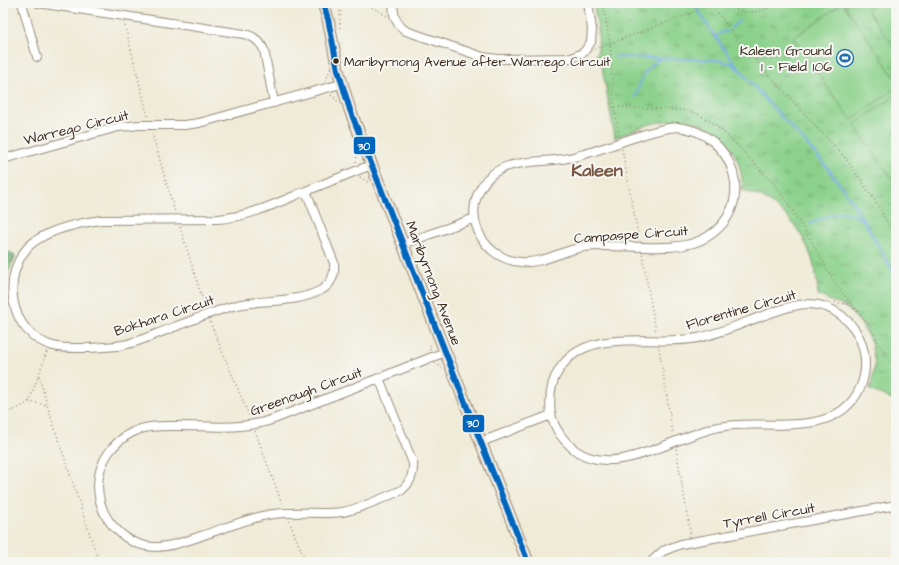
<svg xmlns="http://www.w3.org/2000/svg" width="899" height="565" font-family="'Architects Daughter',sans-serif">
<defs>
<pattern id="grass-dots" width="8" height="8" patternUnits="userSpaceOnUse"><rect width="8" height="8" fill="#8bd18b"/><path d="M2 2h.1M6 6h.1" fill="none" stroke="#73aa71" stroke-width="1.8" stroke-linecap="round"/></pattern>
<pattern id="forest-firs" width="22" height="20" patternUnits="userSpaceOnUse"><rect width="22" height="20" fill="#70b377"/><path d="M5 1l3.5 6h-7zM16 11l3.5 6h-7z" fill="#5d9261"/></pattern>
<pattern id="park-tufts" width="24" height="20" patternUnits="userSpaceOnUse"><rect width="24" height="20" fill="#8bd18b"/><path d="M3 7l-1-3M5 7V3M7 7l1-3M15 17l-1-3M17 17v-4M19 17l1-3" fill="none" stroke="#73aa71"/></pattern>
</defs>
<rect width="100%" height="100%" fill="#f6f6f2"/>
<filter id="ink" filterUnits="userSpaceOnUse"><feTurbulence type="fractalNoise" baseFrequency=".025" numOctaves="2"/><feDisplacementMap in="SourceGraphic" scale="8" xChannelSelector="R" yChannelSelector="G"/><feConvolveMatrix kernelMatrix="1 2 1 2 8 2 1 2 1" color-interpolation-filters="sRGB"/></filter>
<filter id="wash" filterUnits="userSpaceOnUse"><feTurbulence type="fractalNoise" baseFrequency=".012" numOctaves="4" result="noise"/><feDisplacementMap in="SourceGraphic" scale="16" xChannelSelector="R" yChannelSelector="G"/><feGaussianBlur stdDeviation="0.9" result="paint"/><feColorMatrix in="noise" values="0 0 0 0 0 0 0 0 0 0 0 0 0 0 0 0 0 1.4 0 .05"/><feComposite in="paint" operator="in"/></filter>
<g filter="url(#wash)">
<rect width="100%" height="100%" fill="#efebd7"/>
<path fill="url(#grass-dots)" stroke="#637e54" d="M3 248 15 256 9 271H3Z"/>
<path fill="url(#forest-firs)" stroke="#566e4a" d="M3 248 15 256 14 261 9 263 3 258Z"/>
<path fill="url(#park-tufts)" stroke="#637e54" d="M593 3H896V401L870 390 875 365 871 342 860 322 847 308 818 295C817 255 799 219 763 198 757 195 750 193 743 190 742 179 741 167 736 157 719 124 689 115 655 123 641 126 628 133 615 138L602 67 595 61C602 42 597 22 593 3Z"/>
<path fill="#8bd18b" stroke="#637e54" d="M843 3 896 79V88L851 120 793 38Z
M877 3H896V49L867 10Z
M896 95V184L854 125Z"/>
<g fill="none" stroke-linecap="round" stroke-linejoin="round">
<path stroke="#7daee8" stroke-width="2" d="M694 3C709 30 727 54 747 78 771 107 799 134 824 164 853 198 874 238 896 277
M731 28 739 21
M715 37 724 31 727 32
M615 57 719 60 733 64 739 70
M635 97C642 79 643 69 661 58
M810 224C831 215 843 205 864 221
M888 344 896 343"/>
</g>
</g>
<g filter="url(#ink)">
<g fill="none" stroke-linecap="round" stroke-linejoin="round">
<g stroke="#958a7a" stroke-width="10">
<path id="street" d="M22 3 37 57
M38 3 244 34C254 36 260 41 264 50L274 103
M394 3C392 15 396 24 406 31L483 57 498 59 572 58 584 52 591 42 592 29 588 3
M678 127C735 133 758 206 707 237 677 256 620 242 584 247 563 250 543 264 521 262 504 261 489 251 481 237 474 224 472 210 477 196 494 151 542 167 577 156 597 151 617 143 636 137 650 132 663 128 678 127Z
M3 159 118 127 140 125H185L199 123 341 84
M306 191C277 203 249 217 218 219L101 220C79 223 47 230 30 245 0 275 9 334 53 346 65 349 77 348 89 348 100 347 112 347 123 345 133 343 144 339 154 335 180 325 210 312 237 305 264 299 297 304 323 289 332 283 335 273 334 263L306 191 371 165
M403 244 475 218
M379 378 274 419C244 430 210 426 178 426 162 426 146 425 131 433 112 443 99 462 98 484 98 501 104 518 117 530 143 556 171 547 201 536 223 529 245 519 267 515 292 510 318 515 342 512 357 510 388 496 402 490 410 483 414 474 413 463L379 378 445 352
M481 442 551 415C549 399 550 383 559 370 587 325 654 347 698 338 721 333 743 323 765 315 792 305 816 296 842 316 852 324 860 336 863 348 867 363 865 380 857 394 829 440 763 418 719 427 675 435 616 480 575 450 563 441 555 429 551 415
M651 562 663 551 681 544 896 505"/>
</g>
<g stroke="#958a7a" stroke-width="13">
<path id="secondary" d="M323 3 328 19 338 70 350 110 528 562"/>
</g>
<path stroke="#958a7a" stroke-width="1.5" stroke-dasharray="1 3" stroke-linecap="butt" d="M121 3V9
M340 3V30
M365 3 387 16
M603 3 610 44 614 106 619 134
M711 3 743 47 847 160 876 202 896 238
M713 3C734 9 749 18 770 7
M124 22 148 117
M595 49 694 12 710 3
M326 81 329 72
M331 95 336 99 338 102
M615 107 682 110 698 114 716 125 739 147 779 190 809 237 831 276 844 295 870 326 878 342 896 370
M152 133 175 212
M622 149 639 240
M356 162 357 152
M360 177 368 182
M180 227 205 307
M3 254 12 258
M642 254 656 332
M3 262 7 275
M835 302 850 305 858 312
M210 322 250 418
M659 348 673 435
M430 350 431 342
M435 363 442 368
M39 376 47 405
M29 402 47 351
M3 414 19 408 29 402 47 405 99 562
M255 431 283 506
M676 449 691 536
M289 521 306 562
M631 562 644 559"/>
<use href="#street" stroke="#fff" stroke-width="8"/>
<use href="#secondary" stroke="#fce5cf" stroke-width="11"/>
<g stroke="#f6f6f2" stroke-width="9">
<path id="bus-1" d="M323 3 328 19 338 70 350 110 528 562"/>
</g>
<use href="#bus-1" stroke="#0065bd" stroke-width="6"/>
</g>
</g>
<defs>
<g id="stadium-ring" transform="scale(0.9)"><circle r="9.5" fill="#f6f6f2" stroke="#1f6fb2" stroke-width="1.5"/><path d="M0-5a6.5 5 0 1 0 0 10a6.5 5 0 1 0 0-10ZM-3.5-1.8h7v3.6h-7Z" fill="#1f6fb2"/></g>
</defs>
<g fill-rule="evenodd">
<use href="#stadium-ring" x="845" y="58"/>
</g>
<circle fill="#3b2a1e" stroke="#f6f6f2" stroke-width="1.5" cx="336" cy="61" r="3.5"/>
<g text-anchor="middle" stroke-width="4" stroke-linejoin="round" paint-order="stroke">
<g font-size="13" fill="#3b2a1e" stroke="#f6f6f2" text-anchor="start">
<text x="344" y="66">Maribyrnong Avenue after Warrego Circuit</text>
</g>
<g font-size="14" fill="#3b2a1e" stroke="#f6f6f2" text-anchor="end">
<text x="832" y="55">Kaleen Ground<tspan x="832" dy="16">1 - Field 106</tspan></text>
</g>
<g font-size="14" fill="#3b2a1e" stroke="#f6f6f2">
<text transform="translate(76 127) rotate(-14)" y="5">Warrego Circuit</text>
<text transform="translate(631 234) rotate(-4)" y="5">Campaspe Circuit</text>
<text transform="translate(434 283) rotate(69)" y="5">Maribyrnong Avenue</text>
<text transform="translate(741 309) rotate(-16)" y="5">Florentine Circuit</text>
<text transform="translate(164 315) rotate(-18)" y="5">Bokhara Circuit</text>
<text transform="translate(306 391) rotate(-20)" y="5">Greenough Circuit</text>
<text transform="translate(769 515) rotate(-10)" y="5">Tyrrell Circuit</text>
</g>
<g font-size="18" font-weight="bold" fill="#7a5843" stroke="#f6f6f2">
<text x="597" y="176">Kaleen</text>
</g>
</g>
<g stroke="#f6f6f2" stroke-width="1.5">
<rect x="353" y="136" width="23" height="19" rx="4" fill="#0065bd"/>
<rect x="462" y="414" width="23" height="19" rx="4" fill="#0065bd"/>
</g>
<g font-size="11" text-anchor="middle" font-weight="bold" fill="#fff">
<text x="364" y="150">30</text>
<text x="473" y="427">30</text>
</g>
<rect width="899" height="565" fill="none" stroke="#f6f6f2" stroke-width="16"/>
</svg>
